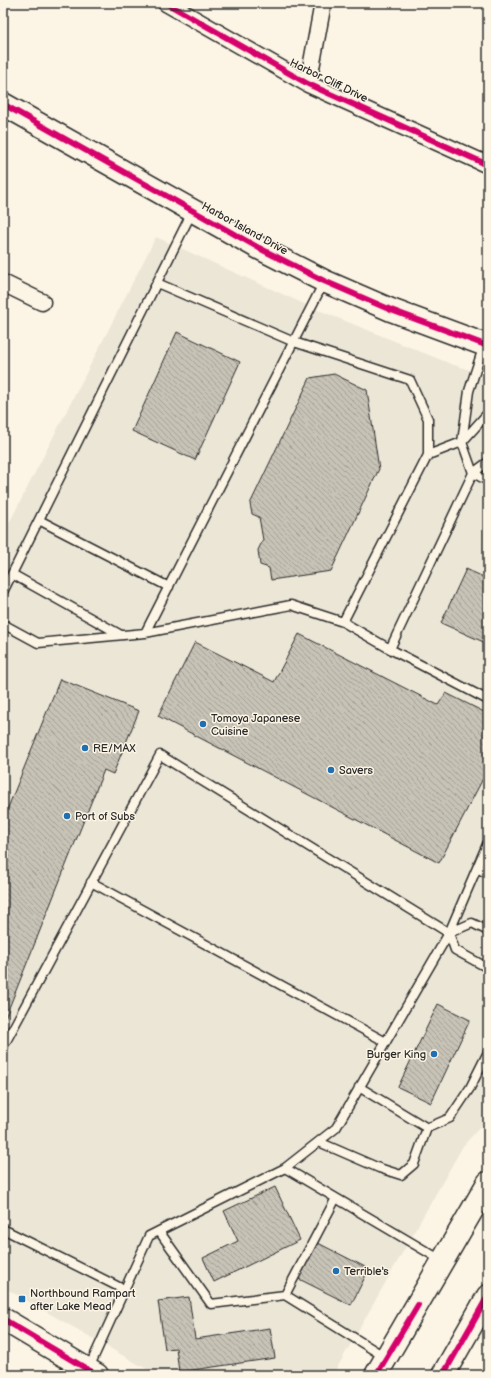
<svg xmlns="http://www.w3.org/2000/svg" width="491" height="1378" font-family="'Balsamiq Sans',sans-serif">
<defs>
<pattern id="building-back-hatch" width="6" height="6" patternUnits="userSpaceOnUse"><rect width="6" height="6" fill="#c8c3b7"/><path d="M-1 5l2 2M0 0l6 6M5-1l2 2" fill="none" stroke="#a39f95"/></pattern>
</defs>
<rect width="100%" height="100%" fill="#fcf5e5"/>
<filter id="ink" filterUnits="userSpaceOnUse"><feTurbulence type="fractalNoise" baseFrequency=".025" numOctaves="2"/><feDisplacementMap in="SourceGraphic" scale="8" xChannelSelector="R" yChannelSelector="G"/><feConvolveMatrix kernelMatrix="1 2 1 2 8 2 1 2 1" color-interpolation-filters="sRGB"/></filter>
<g filter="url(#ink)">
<path fill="#ece6d7" d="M156 237 311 307 451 364 488 376V1118L463 1146 333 1375H157L3 1287V535Z"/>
<path fill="url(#building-back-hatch)" stroke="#2b2b2b" d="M177 332 240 362 195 460 132 431Z
M334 374 367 390 379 469 331 571 271 580 269 568 260 565 258 550 263 540 259 517 252 514 250 504 310 378Z
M466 569 488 579V650L485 649 488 644 441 623Z
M299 634 438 705 446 693 488 714V769L439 863 158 716 195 642 274 682Z
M60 679 139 711 113 774 104 770 3 1023V820Z
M438 1004 470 1020 431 1103 398 1087Z
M275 1187 300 1240 214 1282 203 1258 238 1241 224 1211Z
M316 1242 369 1269 351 1305 297 1278Z
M189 1297 195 1339 270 1328 275 1358 179 1372 176 1348 165 1349 158 1301Z"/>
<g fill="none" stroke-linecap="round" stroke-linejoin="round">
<g stroke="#2b2b2b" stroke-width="11">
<path id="lane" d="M324 282 145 633 291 605 343 622 428 455 462 442 488 413
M157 283 294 342 410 380 428 419V457
M484 345 469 391 462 442 473 473 390 649 488 700
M488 462 473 473 488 481
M39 520 169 587
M12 574 121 635
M3 592 192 212
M343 622 390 649
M3 624 38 643 145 633
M477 868 488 874
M91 882 386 1042
M449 933 472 923 488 931
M3 1047 160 755 449 933 455 950 488 968
M359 1087 427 1128
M319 1142 379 1168 401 1175 414 1164 427 1128 450 1118 470 1088 488 1052
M285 1168 336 1128 449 933 488 842
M336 1198 285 1295 385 1357
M3 1229 125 1290
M159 1231 211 1304 285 1295
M88 1370 149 1236 285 1168 441 1260"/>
</g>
<g stroke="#2b2b2b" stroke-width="19">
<path id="street" d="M166 3 308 84 488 165
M308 84 323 3
M3 283 42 302"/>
</g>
<g stroke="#2b2b2b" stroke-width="25">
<path id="secondary" d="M3 104 259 248 324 281 391 310 488 346"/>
</g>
<g stroke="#2b2b2b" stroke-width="25">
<path id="primary" d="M3 1319 97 1375
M376 1375 488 1183
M443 1375 488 1296"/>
</g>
<use href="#lane" stroke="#fcf5e5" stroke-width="8"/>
<use href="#street" stroke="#fcf5e5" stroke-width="16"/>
<use href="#secondary" stroke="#fcf5e5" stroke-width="22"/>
<use href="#primary" stroke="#fcf5e5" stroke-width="22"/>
<g stroke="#fcf5e5" stroke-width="8">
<path id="cycleway" d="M166 3 308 84 488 165
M3 104 259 248 324 281 391 310 488 346
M3 1319 97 1375
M376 1375 418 1305
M443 1375 488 1296"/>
</g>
<use href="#cycleway" stroke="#d6006c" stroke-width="6"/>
</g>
</g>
<g fill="#1f6fb2" stroke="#fcf5e5" stroke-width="1.5">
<circle cx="203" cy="724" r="4"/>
<circle cx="85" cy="748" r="4"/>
<circle cx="331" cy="770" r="4"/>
<circle cx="67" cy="816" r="4"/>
<circle cx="434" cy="1054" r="4"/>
<circle cx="336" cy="1271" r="4"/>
<rect x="18" y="1295" width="8" height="8" rx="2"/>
</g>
<g text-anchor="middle" stroke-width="3" stroke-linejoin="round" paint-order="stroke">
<g font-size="11" fill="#2b2b2b" stroke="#fcf5e5">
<text transform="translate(329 80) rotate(26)" y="4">Harbor Cliff Drive</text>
<text transform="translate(245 228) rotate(29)" y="4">Harbor Island Drive</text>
</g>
<g font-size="11" fill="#2b2b2b" stroke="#fcf5e5" text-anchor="start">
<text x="211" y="722">Tomoya Japanese<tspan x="211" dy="13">Cuisine</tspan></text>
<text x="93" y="752">RE/MAX</text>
<text x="339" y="774">Savers</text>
<text x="75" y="820">Port of Subs</text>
<text x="426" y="1058" text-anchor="end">Burger King</text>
<text x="344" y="1275">Terrible's</text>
<text x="30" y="1297">Northbound Rampart<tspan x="30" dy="13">after Lake Mead</tspan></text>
</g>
</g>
<rect width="491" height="1378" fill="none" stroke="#fcf5e5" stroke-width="16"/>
<rect x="8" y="8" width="475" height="1362" fill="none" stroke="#2b2b2b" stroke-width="1.5" filter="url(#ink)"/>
</svg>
